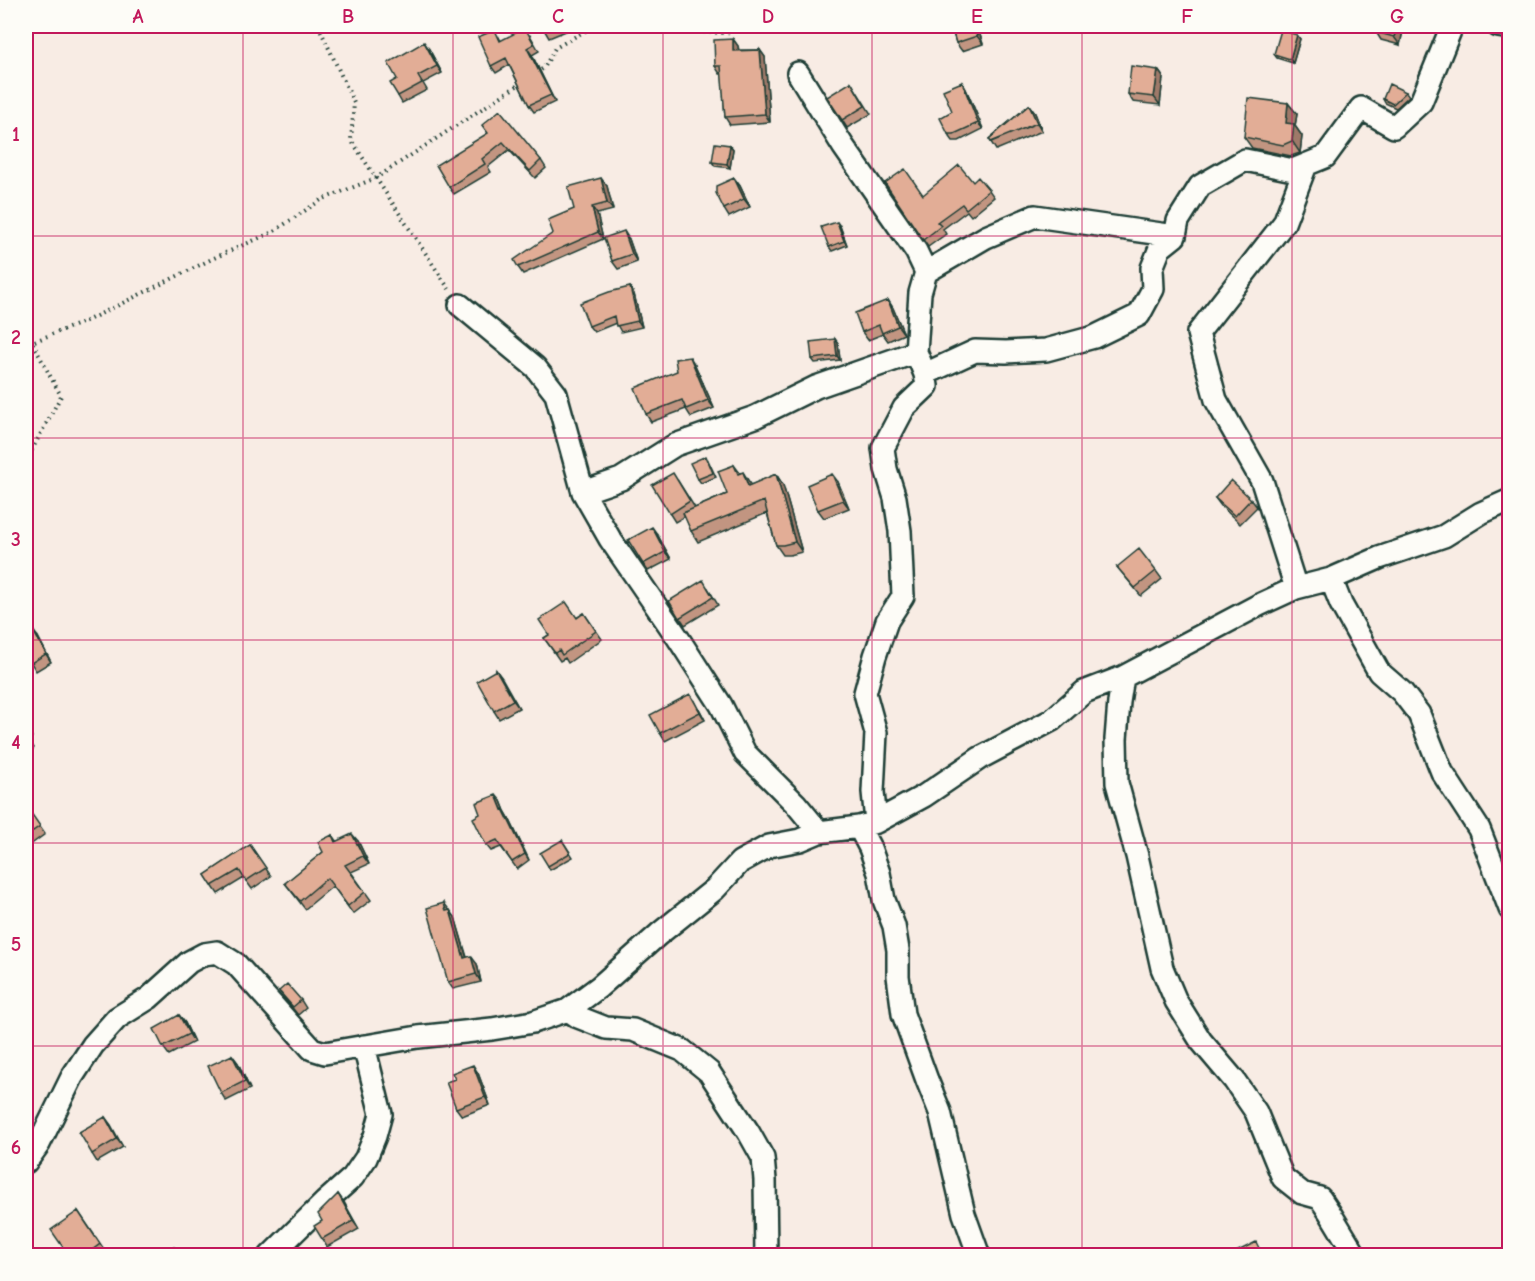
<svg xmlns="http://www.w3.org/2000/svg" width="1535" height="1281" font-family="'Comic Neue',sans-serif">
<rect width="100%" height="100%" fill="#f8ece4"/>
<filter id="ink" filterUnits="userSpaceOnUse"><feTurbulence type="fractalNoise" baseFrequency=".0167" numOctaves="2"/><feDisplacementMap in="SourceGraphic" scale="12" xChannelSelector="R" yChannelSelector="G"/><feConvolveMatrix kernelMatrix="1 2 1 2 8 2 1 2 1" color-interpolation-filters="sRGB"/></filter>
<g filter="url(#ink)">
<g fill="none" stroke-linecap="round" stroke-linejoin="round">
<g stroke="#1f3d34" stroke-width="26">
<path id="minor" d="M1498 26 1510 28
M798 73 843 146 916 251 926 272 986 237 1035 216 1175 236
M460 305 535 367 556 394 583 492 610 539 678 638 721 705 745 753 796 804 819 832
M916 352 920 293 926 272
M925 374 975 351 1006 352 1046 350 1094 337 1139 315 1153 289 1152 268 1160 248 1175 236 1178 221 1200 186 1245 160 1293 170 1325 157 1361 108 1394 127 1421 102 1452 26
M583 492 621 479 675 445 755 417 816 387 916 352 925 374 927 386 904 408 883 448 886 469 895 498 900 531 903 596 887 621 875 656 865 693 876 733 873 792 876 822
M1331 579 1341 604 1379 672 1402 692 1419 714 1442 772 1479 829 1510 909
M1296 588 1262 481 1216 400 1198 333 1284 223 1306 165
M1123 677 1119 702 1116 739 1117 783 1137 856 1162 968 1176 1001 1201 1041 1234 1080 1256 1112 1283 1178 1302 1193 1320 1198 1330 1213 1356 1256
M859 827 870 848 879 873 884 900 894 926 898 950V976L903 1014 927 1080 940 1112 964 1214 979 1256
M568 1010 578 1017 606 1028 633 1030 682 1050 709 1072 749 1133 763 1158 765 1180 766 1256
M26 1162 39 1144 72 1077 93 1045 117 1018 149 998 189 962 204 954 217 952 236 964 312 1049 325 1053 418 1037 492 1029 533 1022 568 1010 599 987 659 934 715 889 740 862 769 846 800 840 819 832 859 827 876 822 924 796 980 758 1052 720 1084 692 1123 677 1259 605 1296 588 1331 579 1379 558 1444 536 1481 513 1510 500
M270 1256 325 1202 353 1177 366 1158 375 1136 381 1114 364 1046"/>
</g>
<path stroke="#1f3d34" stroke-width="4" stroke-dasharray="1.5 4.5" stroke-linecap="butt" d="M317 26 320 29 354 103 351 140 449 289
M645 26 649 30 726 33 749 26
M536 73 544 68 555 48 594 26
M26 461 61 396 32 342 84 322 214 258 273 232 321 200 376 178 523 82"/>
<use href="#minor" stroke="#fdfcf7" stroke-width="21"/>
</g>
<path fill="#c29581" stroke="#1f3d34" stroke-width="1.5" d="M542 26H578L549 38Z
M678 26H695L680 28Z
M951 26H977L983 44 962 51 956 43Z
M1377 26H1404L1400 45 1381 40 1376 32Z
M530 35 539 51 532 55 555 102 534 112 529 105 509 65 496 73 491 66 499 37 501 41Z
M1297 35 1300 39 1293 63 1277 58 1274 54Z
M733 39 738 46 739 50H760L765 57 770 122 730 125 725 117 722 74H720L715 66Z
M429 49 442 73 423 83 427 90 402 103 398 96 397 79Z
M1158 70 1163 77 1160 105 1133 102 1128 94Z
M851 82 871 114 847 128 842 120Z
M962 82 966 89 983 129 959 141H953L948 134 952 111Z
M1406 92 1409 96 1396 108 1385 103 1383 99Z
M1288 103 1297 114 1295 126 1302 136 1300 153 1291 156 1252 148 1244 137Z
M1029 105 1035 113 1042 131 996 150 989 139Z
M482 125 541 160 546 168 535 178 509 150 488 167 491 172 454 194 449 187 488 133Z
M730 145 733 149 730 168 715 166 712 162Z
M734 178 740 186 750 207 729 217 724 209Z
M973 182 989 190 994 197 971 216 967 211 943 229 946 234 928 247 885 183 923 195Z
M607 186 613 210 597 214 603 239 523 274 518 267 553 233 574 209Z
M840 226 847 245 832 251 829 247Z
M629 239 637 262 618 269 612 261Z
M630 287 634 294 642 327 621 332 616 323 594 332 589 326Z
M888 300 893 308 904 334 888 341 883 334 868 340 862 332Z
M835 339 838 343 840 360 815 363 812 359Z
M695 365 714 408 691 417 686 409 651 422 646 414Z
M708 460 716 477 701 483 698 479Z
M734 465 740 473 750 483 751 485 776 474 783 485 802 552 790 555H783L776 545 767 513 698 542 691 531 685 516 675 522 670 514 678 481 695 508 727 494Z
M838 482 849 508 824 518 818 510Z
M1215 498 1251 499 1257 507 1240 524 1221 506Z
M657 534 671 559 648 571 643 564Z
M1117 567 1156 571 1162 579 1141 596Z
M708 588 718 605 685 625 669 601Z
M584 613 602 639 568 663 565 658 560 661 544 638Z
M38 637 51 662 36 671 31 663Z
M496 670 519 708 499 719 494 711Z
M695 701 705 720 665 741 660 733Z
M26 728 32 737 29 740 34 748 26 757Z
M501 801 505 811 508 816 529 860 517 869 501 847 491 851 486 845 480 814Z
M26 807 45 834 26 848Z
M332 835 336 841H358L369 864 351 872 371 900 353 914 333 886 305 909 285 883 323 852Z
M562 840 573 857 550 870 548 866Z
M250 845 271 876 252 889 244 878 218 894 205 875Z
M444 903 455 917 467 957 477 964 481 982 453 989 448 982Z
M279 991 301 1000 306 1008 298 1015 285 999Z
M179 1015 185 1023 194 1042 169 1055 163 1047Z
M232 1055 238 1063 250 1089 226 1101 221 1093Z
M478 1073 490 1105 462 1116 456 1108 455 1079Z
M105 1117 123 1147 97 1162 92 1154Z
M338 1194 359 1229 327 1247 322 1239V1221Z
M78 1211 106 1252 101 1256H69Z"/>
<path fill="#9e7969" stroke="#1f3d34" stroke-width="1.5" d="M974 26H977L983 44 977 36Z
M1397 26H1404L1400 45 1394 37Z
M1297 35 1300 39 1293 63 1290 59Z
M733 39 738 46 739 58 733 51Z
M424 42 429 49 442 73 437 66Z
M527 48 532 55 555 102 551 95Z
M760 50 765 57 770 122 765 114Z
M1158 70 1163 77 1160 105 1154 97Z
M962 82 966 89 983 129 978 123Z
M1288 103 1297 114 1295 126 1302 136 1300 153 1292 141 1286 123Z
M1029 105 1035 113 1042 131 1037 123Z
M730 145 733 149 730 168 727 164Z
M601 178 607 186 613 210 607 203Z
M734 178 740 186 750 207 744 199Z
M592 207 597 214 603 239 598 232Z
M837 222 840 226 847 245 844 241Z
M624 231 629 239 637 262 632 254Z
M630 287 634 294 642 327 638 321Z
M888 300 893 308 904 334 898 326Z
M835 339 838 343 840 360 837 356Z
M690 357 695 365 714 408 708 400Z
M743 472 750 483 756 496 748 486Z
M776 474 783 485 802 552 795 542Z
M832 474 838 482 849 508 843 500Z
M652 527 657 534 671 559 665 552Z
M32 629 38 637 51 662 46 654Z
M496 670 502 678 519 708 513 700Z
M690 694 695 701 705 720 700 712Z
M496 795 501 801 505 811 508 816 529 860 525 854 502 810Z
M352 834 358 841 369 864 363 856Z
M450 910 455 917 469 966 464 958Z
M471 956 477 964 481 982 476 974Z
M179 1015 185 1023 194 1042 189 1034Z
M232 1055 238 1063 250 1089 245 1081Z
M473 1065 478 1073 490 1105 485 1097Z
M105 1117 111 1125 123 1147 117 1139Z
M338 1194 344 1202 359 1229 353 1221Z"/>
<path fill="#e2ad96" stroke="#1f3d34" stroke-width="1.5" d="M542 26H554L544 30Z
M951 26H974L977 36 956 43Z
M1377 26H1397L1394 37 1376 32Z
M525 28 534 44 527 48 551 95 529 105 506 58 491 66 478 37 495 30 500 41Z
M1281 30 1297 35 1290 59 1274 54Z
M733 39V51L760 50 765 114 725 117 721 66H715L714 40Z
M424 42 437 66 418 76 422 83 398 96 390 83 397 79 388 63Z
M1131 66 1158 70 1154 97 1128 94Z
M851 82 865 106 842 120 827 97Z
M962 82 978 123 954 134H948L940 118 952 111 943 90Z
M1389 84 1406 92 1393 104 1383 99Z
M1509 89V106H1508Z
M1248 98 1288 103 1286 123 1294 124 1292 141 1283 145 1244 137Z
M1029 105 1037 123 991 142 989 139Z
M500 110 541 160 530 171 503 142 482 159 485 164 449 187 436 165 488 133 482 125Z
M715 143 730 145 727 164 712 162Z
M959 165 973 182 978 177 989 190 966 209 962 204 937 222 941 226 923 240 885 183 905 169 923 195Z
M601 178 607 203 592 207 598 232 518 267 514 260 553 233 548 220 574 209 568 187Z
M734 178 744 199 724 209 716 193V186Z
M837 222 844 241 829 247 821 227Z
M624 231 632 254 612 261 604 238Z
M630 287 638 321 616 326 614 316 589 326 580 303 609 292Z
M888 300 898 326 882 333 879 325 862 332 855 313Z
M835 339 837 356 812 359 810 342Z
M690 357 708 400 686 409 682 400 646 414 635 388 677 371 675 359Z
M706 456 713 473 698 479 690 463Z
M734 465 738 474 743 472 748 486 776 474 795 542 783 545H776L764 501 691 531 683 513 727 494 718 471Z
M673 473 690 501 670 514 652 485Z
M832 474 843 500 818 510 807 485Z
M1231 480 1251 499 1235 516 1215 498Z
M652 527 665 552 643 564 628 540Z
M1139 549 1156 571 1135 588 1117 567Z
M703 580 713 597 679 618 669 601Z
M566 602 577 618 584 613 596 631 562 655 559 650 555 653 544 638 549 635 539 620Z
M32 629 46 654 31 663 26 654V633Z
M496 670 513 700 494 711 477 681Z
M690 694 700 712 660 733 650 715Z
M496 795 502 810 503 809 525 854 512 862 497 840 486 845 473 818 480 814 476 803Z
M26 806 40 826 26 836Z
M352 834 363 856 345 865 365 892 348 906 327 878 300 901 285 883 323 852 318 842 332 835 335 842Z
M562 840 570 853 548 866 540 853Z
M250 845 266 868 246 881 239 870 212 886 205 875Z
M444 903 446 911 450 910 464 958 471 956 476 974 448 982 427 908Z
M287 984 301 1000 293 1007 279 991Z
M179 1015 189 1034 163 1047 154 1029Z
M232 1055 245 1081 221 1093 208 1066Z
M473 1065 485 1097 456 1108 446 1082 455 1079 452 1073Z
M105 1117 117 1139 92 1154 79 1132Z
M338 1194 353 1221 322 1239 314 1226 322 1221 318 1214Z
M78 1211 100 1244 84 1256H69L51 1230Z
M1256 1242 1263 1256H1228Z
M174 1247 177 1256H155Z
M322 1251 324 1256H311Z"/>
</g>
<path fill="none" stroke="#c2185b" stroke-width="1.5" stroke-opacity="0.55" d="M243 26V1256M453 26V1256M663 26V1256M872 26V1256M1082 26V1256M1292 26V1256M26 236H1510M26 438H1510M26 640H1510M26 843H1510M26 1046H1510"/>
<rect width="1535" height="1281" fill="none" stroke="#fdfcf7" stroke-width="66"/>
<rect x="33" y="33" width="1469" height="1215" fill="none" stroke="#c2185b" stroke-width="2"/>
<g font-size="20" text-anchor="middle" font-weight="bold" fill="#c2185b">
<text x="138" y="23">A</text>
<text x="348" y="23">B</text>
<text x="558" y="23">C</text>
<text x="768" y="23">D</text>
<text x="977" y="23">E</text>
<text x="1187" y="23">F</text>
<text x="1397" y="23">G</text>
<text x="16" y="141">1</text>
<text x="16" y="344">2</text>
<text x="16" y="546">3</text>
<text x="16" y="749">4</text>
<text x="16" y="951">5</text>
<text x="16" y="1154">6</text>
</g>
</svg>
